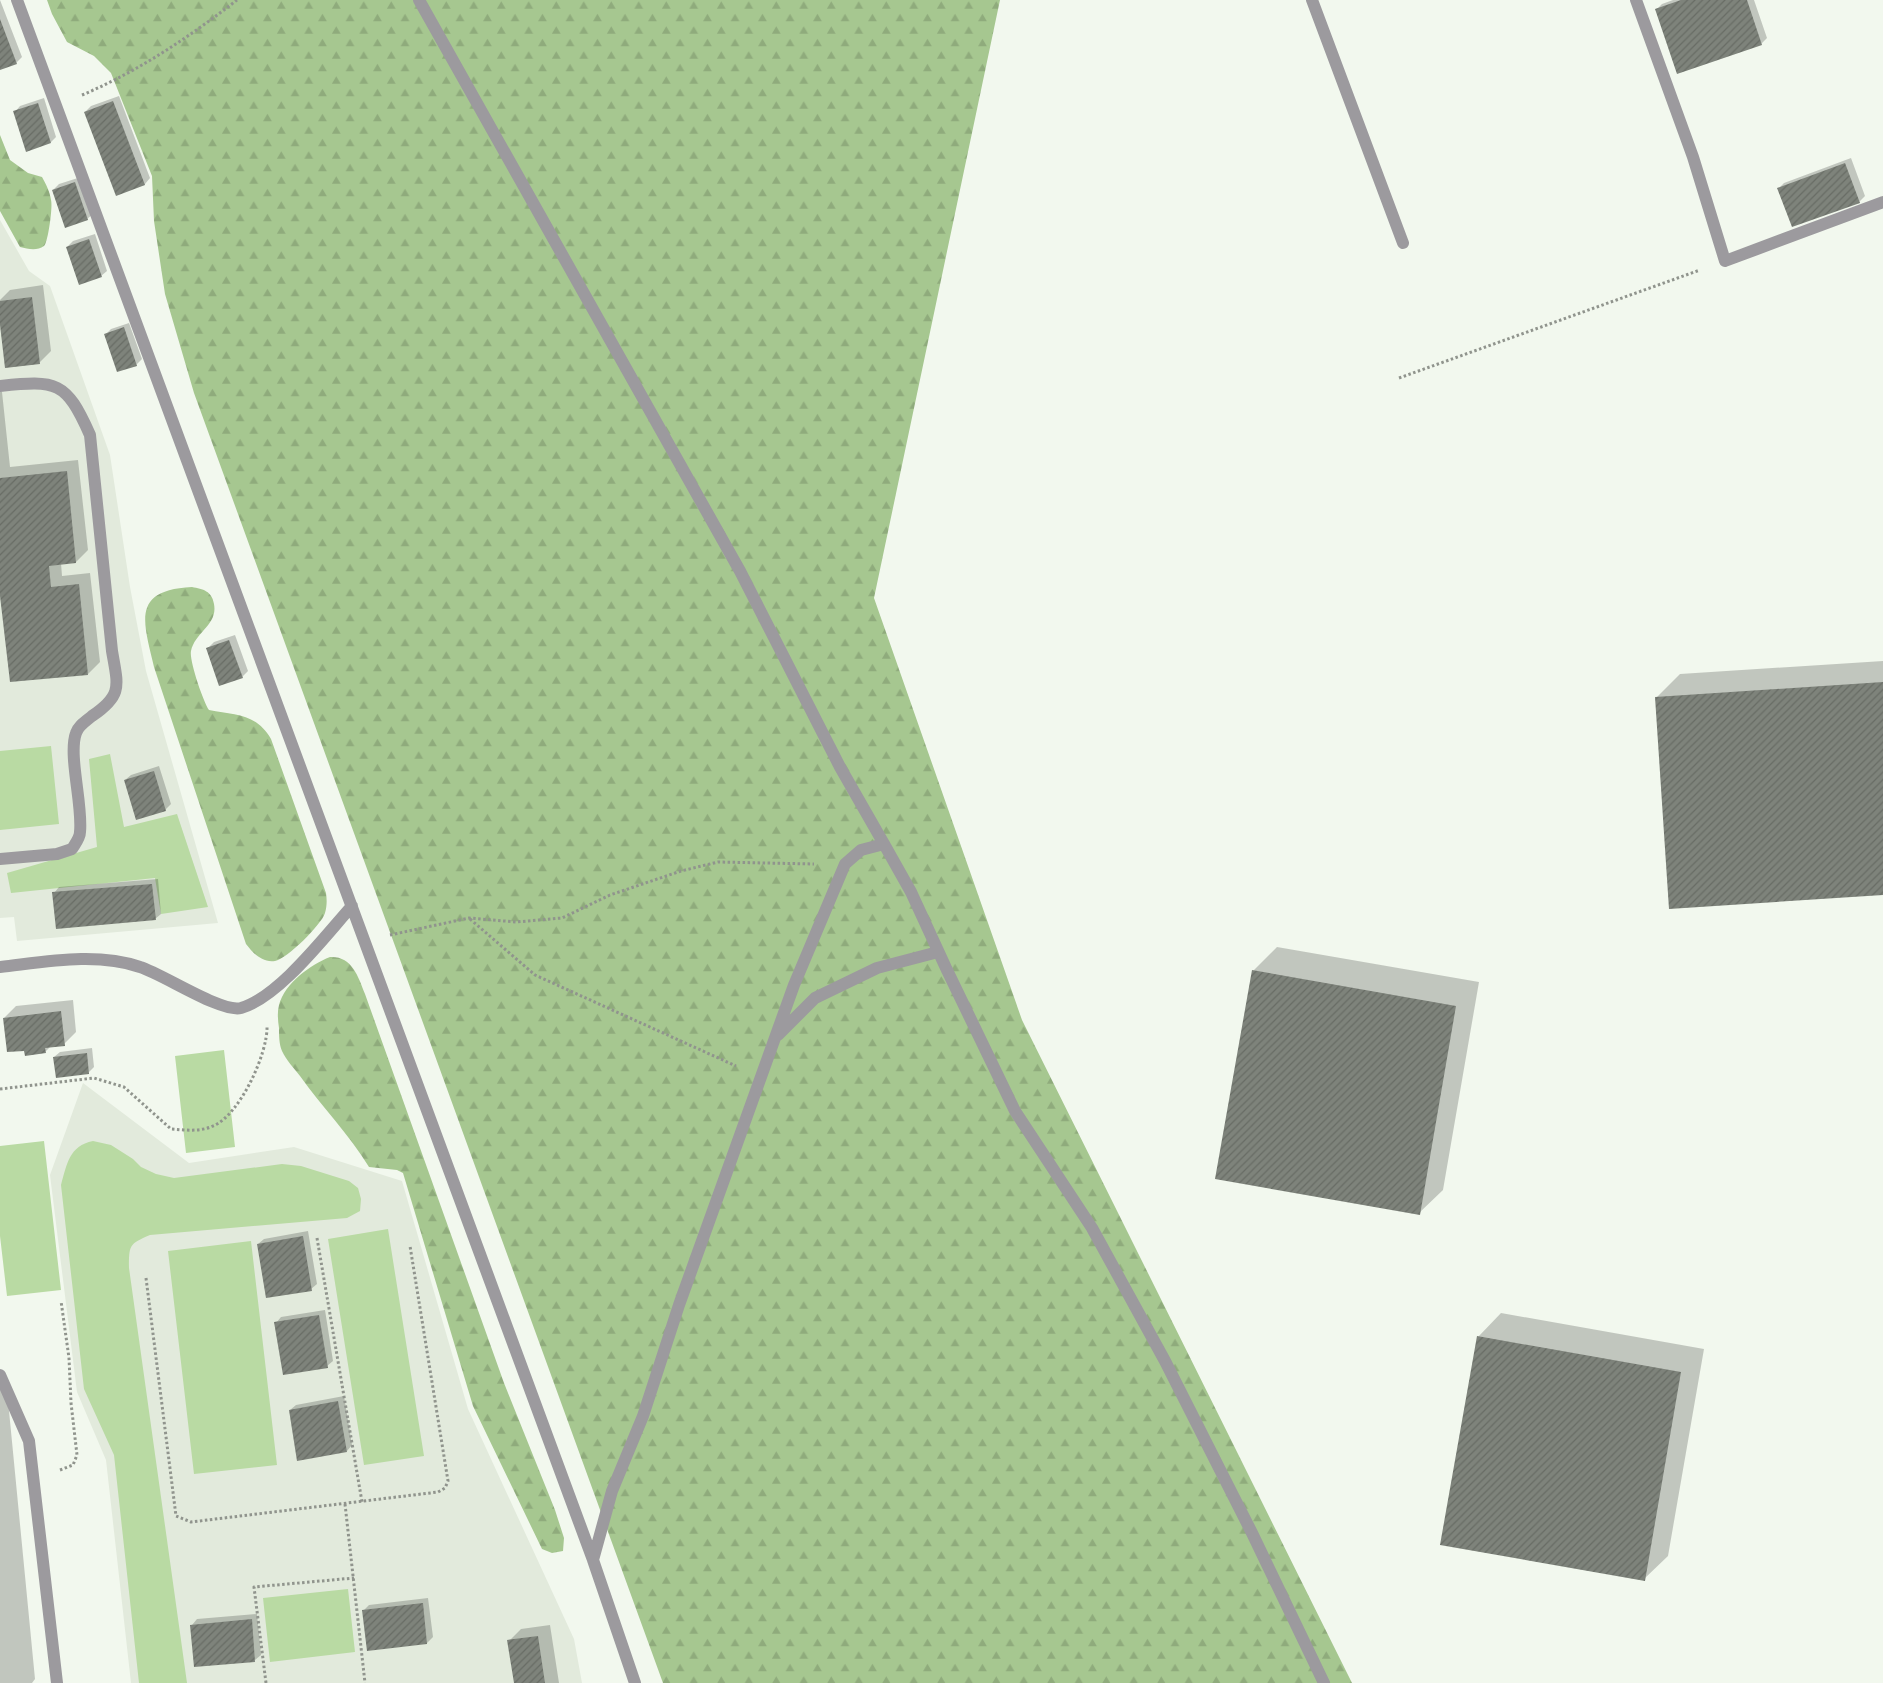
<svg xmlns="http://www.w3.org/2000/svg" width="1883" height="1683" font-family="Overpass,sans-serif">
<defs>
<pattern id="forest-firs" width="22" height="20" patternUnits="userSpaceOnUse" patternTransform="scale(1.25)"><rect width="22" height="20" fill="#a6c790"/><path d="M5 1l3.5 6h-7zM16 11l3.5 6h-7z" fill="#8fab7c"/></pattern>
<pattern id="building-hatch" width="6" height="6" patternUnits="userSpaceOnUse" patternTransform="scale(1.25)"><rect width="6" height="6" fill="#7e837b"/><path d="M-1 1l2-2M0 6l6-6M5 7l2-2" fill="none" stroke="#686c65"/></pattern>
</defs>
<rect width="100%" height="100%" fill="#f2f8ee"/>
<path fill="#e2eadc" d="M0 220 29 271 50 286 110 455 130 587 146 671 218 923 17 941 14 917 0 918Z
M83 1083 189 1163 294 1147 402 1181 468 1409 574 1639 582 1683H131L106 1460 77 1392 50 1175Z"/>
<path fill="#b9daa3" d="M51 746 59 824 0 830V751Z
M110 754 124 827 177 814 208 907 161 914 155 878 11 893 7 873 97 847 89 759Z
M224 1050 235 1147 186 1153 175 1056Z
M44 1141 61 1290 7 1296 0 1236V1146Z
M93 1141 111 1145 133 1159 141 1167 156 1174 174 1178 282 1164 301 1166 349 1181 358 1188 361 1199 360 1211 347 1218 150 1235C129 1244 129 1245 129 1268L187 1683H139L114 1455 84 1389 61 1185C67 1164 69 1146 93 1141Z
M388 1229 424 1456 364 1465 328 1239Z
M251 1241 277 1465 194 1474 168 1251Z
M348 1589 355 1652 270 1662 263 1598Z"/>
<path fill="url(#forest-firs)" d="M47 0H1000L874 598 1022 1020 1352 1683H663L194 393 165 294 154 221 152 176 111 73 94 56 67 42 52 14Z
M0 135 10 160 28 173 42 177C46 184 50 192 51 200 53 206 48 243 44 246 37 251 28 249 20 247L0 211Z
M192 587C203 589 212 591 214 604 218 625 195 632 191 651 189 660 203 701 209 710 235 715 256 713 271 739L326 893C327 900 327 906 325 913 322 924 287 959 275 961 262 963 253 953 246 944L154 667C144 623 130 590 192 587Z
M330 957C352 956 358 976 365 994L504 1383 555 1510 564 1538 563 1551 552 1553 542 1549 473 1406 403 1173 397 1170 369 1167C349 1134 322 1107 300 1076 294 1068 286 1060 282 1051 279 1044 279 1035 279 1028 278 1021 277 1013 279 1005 285 983 310 965 330 957Z"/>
<path fill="#0003" d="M0 0 22 57 16 63 0 69Z
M1673 0H1754L1767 38 1761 44 1656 10 1662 4Z
M119 96 150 178 145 184 116 194 85 112 91 106Z
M44 98 56 137 51 142 27 150 15 112 20 106Z
M1851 158 1865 196 1859 202 1779 188 1784 183Z
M81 177 93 214 87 219 53 190 59 184Z
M95 234 107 271 101 276 67 247 73 241Z
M43 285 51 351 39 363 0 315V300L10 290Z
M129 323 142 359 136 365 105 335 111 329Z
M0 392H2L10 467 78 460 88 550 76 562 61 563 62 576 90 573 100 662 88 674 0 595Z
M235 635 248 671 242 677 208 648 214 642Z
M1883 661V894L1657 697 1680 674Z
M159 766 171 804 165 810 125 780 131 775Z
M158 879 161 914 155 919 54 893 59 887Z
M1277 947 1479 982 1443 1190 1419 1213 1253 971Z
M73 1000 76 1032 64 1044 51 1046 45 1052 25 1049 4 1018 16 1006Z
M92 1048 94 1067 88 1073 54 1057 60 1052Z
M308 1231 317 1284 311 1289 258 1244 264 1239Z
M325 1310 333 1361 327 1366 276 1323 281 1317Z
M1501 1313 1704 1349 1668 1556 1644 1579 1478 1337Z
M0 1390H7L35 1679 32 1683H0Z
M344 1396 352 1445 347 1451 290 1410 296 1405Z
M428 1598 433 1637 427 1643 363 1611 369 1605Z
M257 1614 261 1655 255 1660 192 1625 197 1619Z
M550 1625 559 1683H515L509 1641 521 1629Z"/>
<path fill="url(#building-hatch)" d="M1681 0H1747L1762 45 1677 74 1655 9Z
M0 19 17 64 0 70Z
M113 101 145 185 116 196 84 112Z
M38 103 51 143 26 152 13 111Z
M1845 163 1860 203 1792 227 1777 188Z
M75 182 88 220 65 228 52 190Z
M89 239 102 277 79 285 66 247Z
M32 297 40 364 5 368 0 325V301Z
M124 327 137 366 117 372 104 334Z
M67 471 76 563 49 566 51 587 79 584 88 675 10 682 0 596V478Z
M229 640 243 678 219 686 206 648Z
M1883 682V895L1669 909 1655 697Z
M154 771 166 811 136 820 124 780Z
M152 884 156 920 56 929 52 892Z
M1252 970 1456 1006 1420 1215 1215 1179Z
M61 1011 65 1046 45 1048 46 1053 25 1056 24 1051 7 1052 3 1018Z
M87 1053 89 1074 56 1078 53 1057Z
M303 1236 312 1291 266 1298 257 1244Z
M319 1315 328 1368 283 1375 274 1322Z
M1477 1336 1681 1372 1645 1581 1440 1545Z
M338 1401 347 1452 297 1461 289 1410Z
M423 1603 427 1644 367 1651 362 1610Z
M252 1619 255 1662 194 1667 190 1625Z
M538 1636 545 1683H514L507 1640Z"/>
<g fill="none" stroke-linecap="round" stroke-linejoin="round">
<path stroke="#90948d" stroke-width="3" stroke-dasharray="2.5 2.5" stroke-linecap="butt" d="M82 95C139 71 189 37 237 0
M1399 378 1700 270
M470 919 535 975 736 1066
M390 935 469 918 516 922 562 918 610 895 681 871 718 862 814 864
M0 1089 94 1078 124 1087 171 1129C185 1130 200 1132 213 1126 240 1115 268 1053 267 1026
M317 1238 362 1502
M146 1278 176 1516 191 1522 438 1492 445 1488 448 1481 410 1246
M60 1470 73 1465 77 1455 71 1403 69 1358 61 1301
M345 1504 365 1683
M266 1683 254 1587 354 1578"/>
<path stroke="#9c9a9e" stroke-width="12" d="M17 0 593 1560
M419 0 740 571 840 767 884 844
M1312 0 1403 243
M1636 0 1693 157 1725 261 1883 202
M0 386C57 380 66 381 90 435L112 651C118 686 123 695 92 716 86 721 78 726 76 733 68 755 83 805 80 832 80 838 75 844 72 849L57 854 0 859
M0 967C45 962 96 952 140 967 163 974 221 1013 241 1008 279 997 325 936 352 906
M778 1035 815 998 877 968 938 952
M0 1375 29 1441 57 1683
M635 1683 593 1560 612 1491 643 1416 679 1305 794 985 845 864 861 850 884 844 911 892 946 968 1015 1111 1092 1228 1165 1361 1252 1533 1324 1683"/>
</g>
</svg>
